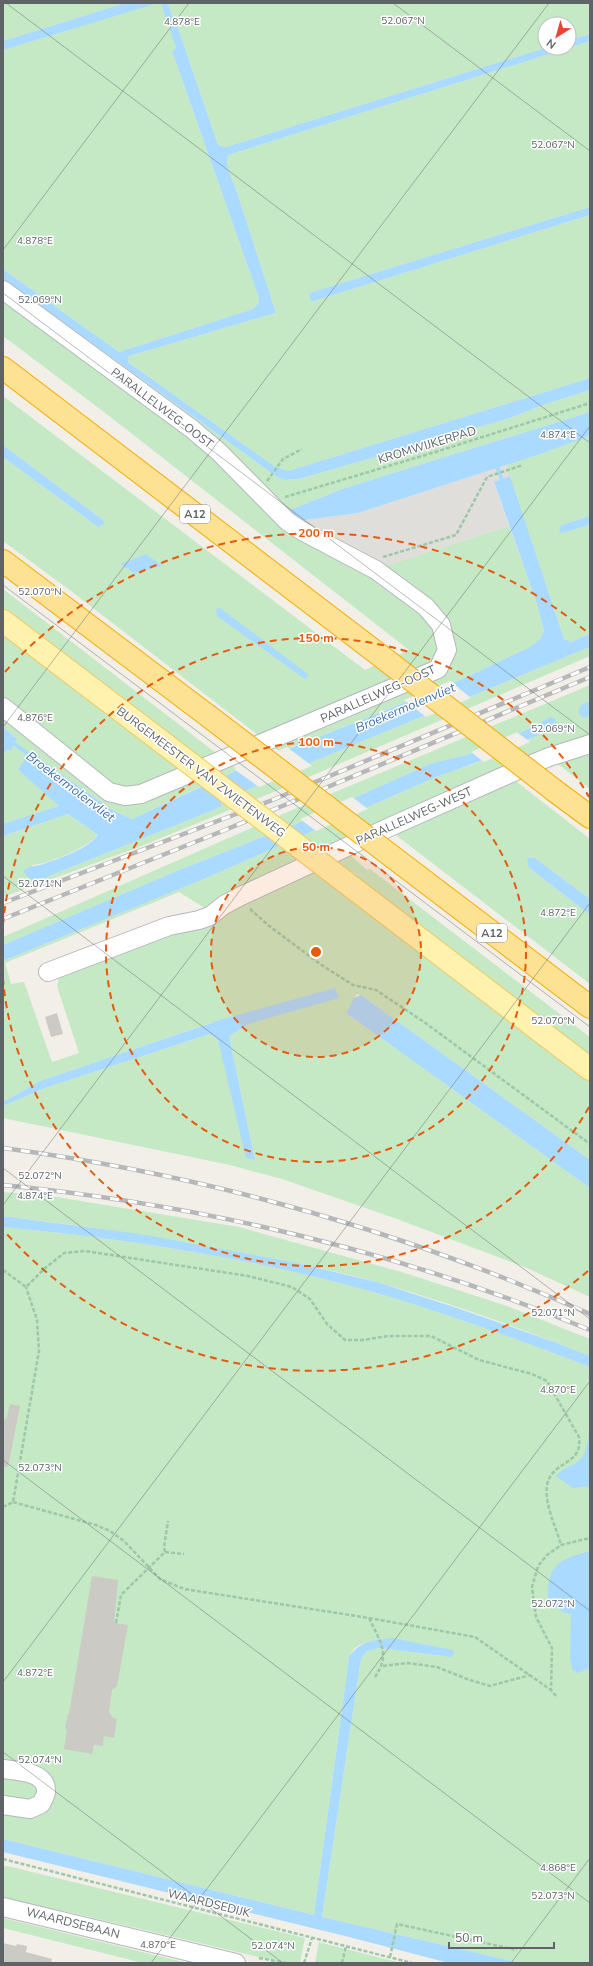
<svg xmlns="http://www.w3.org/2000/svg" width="593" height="1966" font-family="'Nunito Sans',sans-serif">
<rect width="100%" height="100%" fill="#f1efe8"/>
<path fill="#e0deda" d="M506 465 510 476 494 483 509 526 388 565 337 538 298 521 358 513Z"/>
<path fill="#c5e8c5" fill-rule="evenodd" d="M3 3H125L3 41Z
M156 3H162L176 48 172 51 259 298 258 304 253 309 119 352 3 269V50Z
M168 3H590V34L569 40V24H545V48L226 147 218 145 215 136 178 28 175 26Z
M590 41V207L309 293 311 302 590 215V378L288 471 274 466 128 362 129 356 276 313 235 186C230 175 225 167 228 155Z
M3 279 277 477 285 480 299 479 510 418 543 405 590 390V412L342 489 285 512 298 521 337 538 388 565 509 526 537 604 544 631 540 639 530 647 460 680 280 752 71 591 3 541V457L98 527 103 520 3 445V396L365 670 409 650 104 412 3 336ZM146 554 134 573 120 564Z
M590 436V516L561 525 562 533 590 525V634L571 642 564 639 506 465Z
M3 589 238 770 224 776 3 611Z
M3 633 202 786 132 819 112 810 29 751 18 770 60 806 3 824V754L17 739 3 727Z
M590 647V656L276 791 139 847 3 897V836L68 814 98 835C85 849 51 863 32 865L37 881 221 807V803L264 782Z
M590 685V700L580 706 586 718 590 715V789L549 757 504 772 590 839V899L535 858 532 870 590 915V984L384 826 340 846 367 870 370 869 590 1037V1056L354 876 357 875 323 853 590 1079V1160L361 995 357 994 346 1013 590 1188V1297L527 1268 397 1219 282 1179 230 1165 3 1118V1106L45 1088 210 1034 218 1040 255 1160 229 1036 251 1023 220 1020 40 1081 3 1102V961L204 879 436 777 474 764 529 741 550 717 526 730 467 755 432 763 296 824 179 870 3 945V937L297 808ZM179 892 208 910 60 973 57 986 79 1053 52 1062 24 982 11 984 5 963Z
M3 1192 50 1196 239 1227 405 1273 507 1306 590 1339V1356C521 1328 449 1303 377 1282 337 1271 294 1263 253 1255 170 1239 87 1226 3 1216Z
M3 1227C130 1239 257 1259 380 1294 451 1315 521 1341 590 1367V1963H521L322 1917 361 1659 367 1651 380 1648 443 1656 452 1650C426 1645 381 1632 356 1647 353 1649 351 1654 349 1657L314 1915 3 1839Z
M3 1865 305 1938 300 1963H284L73 1913 3 1898Z
M3 1918 187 1963H143L3 1928Z
M319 1942 326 1944 401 1963H315Z"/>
<path fill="#aadaff" d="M125 3H158L3 50V41Z
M161 3H168L175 26 178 28 215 136 218 145 226 147 545 48H568L228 155C225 167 230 175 235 186L276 313 129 356 128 362 274 466 288 471 590 378V390L543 405 510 418 299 479 285 480 277 477 3 279V269L119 352 253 309 258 304 259 298 172 51 176 48Z
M590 34V41L569 48V40Z
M590 207V215L311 302 309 293Z
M590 412V436L534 456 358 513 298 521 285 512 342 489Z
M3 445 103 520 104 524 98 527 3 457Z
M510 476 564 639 571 642 590 634V647L264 782 221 803V807L37 881 29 878 23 871C33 864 36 867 46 863 63 857 87 849 98 835L68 814 3 836V824L59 806 18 770 29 751 112 810 132 819 244 767 460 680 530 647 540 639 544 631 537 604 494 482Z
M590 516V525L562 533 559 531 561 525Z
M146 554 162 566 134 573 120 564Z
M220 608 309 675 305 679 217 616 216 609Z
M590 700V715L586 718 581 716 578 711 580 706Z
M550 717 555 719 556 725C518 747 478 763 436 777L204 879 3 961V945L179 870 296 824 432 763 467 755 526 730Z
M3 727 17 739 11 750H7L3 754Z
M527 858H535L590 899V915L532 870 528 866Z
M335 988 339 998 251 1023 229 1036 255 1160 246 1158 218 1040 210 1034 45 1088 3 1106V1102L40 1081 220 1020Z
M361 995 590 1160V1188L346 1013 354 998Z
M3 1216 140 1234 292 1262 377 1282 457 1308 557 1343 590 1356V1367C521 1341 451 1315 380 1294 257 1259 130 1239 3 1227Z
M590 1426V1486L573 1488 556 1476C561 1470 567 1468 574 1464 589 1456 587 1441 590 1426Z
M590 1551V1668L578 1673 572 1669 570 1658 571 1614 563 1612 548 1602C547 1566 556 1560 590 1551Z
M393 1638 453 1650 454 1653 451 1657 443 1656 380 1648 367 1651 361 1659 322 1917 521 1963H449L349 1937 3 1852V1839L314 1915 349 1657C359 1641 375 1640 393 1638Z"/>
<path fill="#f1efe8" d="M450 681 471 698 426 717 404 700Z
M517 732 530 742 484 762 471 752Z
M287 747 312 766 259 787 234 769Z
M352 797 368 809 316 831 300 819Z"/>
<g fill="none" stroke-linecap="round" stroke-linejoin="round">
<path stroke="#aadaff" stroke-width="4" d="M496 463 503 483
M3 735 32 757"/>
</g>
<path fill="#cccac5" d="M57 1013 63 1034 51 1037 45 1017Z
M10 1404 20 1406 8 1467 3 1466V1422L7 1417Z
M92 1576 118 1580 114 1623 128 1625 117 1686 112 1690 109 1712 113 1718 117 1719 114 1738 104 1736 103 1746 94 1745 92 1754 64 1749 67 1730 65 1728 68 1714H69Z
M3 1943 16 1946 17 1944 27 1946 26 1952 52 1959 51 1963H3Z"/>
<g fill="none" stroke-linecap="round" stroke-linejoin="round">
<g stroke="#b5b8bc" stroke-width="20">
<path id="minor" d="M3 290 192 429 219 452 287 521 302 531 376 570 426 607 441 625 447 650 438 669 141 794 125 796 109 792 3 707
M48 972 169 926 199 920 210 916 224 905 241 896 392 826 502 777 549 757 590 744
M3 1769C17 1771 47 1771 46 1792 46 1795 43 1800 41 1804L30 1809 3 1805
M3 1907 236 1963"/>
</g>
<g stroke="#f2c960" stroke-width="24">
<path id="major" d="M3 621 166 745
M344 881 590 1069"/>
</g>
<g stroke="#f9ab00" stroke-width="24">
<path id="highway" d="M3 368 386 660
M3 561 207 715
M555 791 590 817
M394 858 590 1007"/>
</g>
<path stroke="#9cc7a9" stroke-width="2.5" stroke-dasharray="4 2" stroke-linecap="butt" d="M267 481 283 459 302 449
M285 497 432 453 590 403
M383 557 456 535 487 477 523 465
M250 909 268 925 320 964 353 985 376 990 424 1022 590 1144
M3 1270 26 1287 44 1269 64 1253 85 1251 248 1276 292 1287 310 1299 327 1324 345 1340H363L388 1336H431L479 1360 532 1374 547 1381 579 1437C583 1466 552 1460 547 1485 544 1504 556 1527 561 1545
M13 1502 96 1525 110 1531 124 1541 160 1579 184 1589 369 1618 475 1637 551 1690
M3 1507 13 1502 39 1351 37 1320 26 1287
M165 1552 164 1547 168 1521
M369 1618C380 1642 391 1653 375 1677
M116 1623 121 1595 165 1552 184 1554
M383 1666 408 1663 437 1667 467 1679 490 1686 530 1675
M556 1696 551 1690 552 1648 536 1617 532 1587 538 1566 547 1555 561 1545 590 1538
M3 1859 412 1963
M390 1957 397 1924 517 1950
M259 1958 286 1963
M304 1963 312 1938
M342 1963 346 1946"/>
<use href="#minor" stroke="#fff" stroke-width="18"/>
<use href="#major" stroke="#fff2af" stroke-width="22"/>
<use href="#highway" stroke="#fde293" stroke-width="22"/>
<g stroke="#b6b7b8" stroke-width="4.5">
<path id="rail" d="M3 903 270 801 590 667
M3 919 225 830 590 677
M3 1148C206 1175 403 1231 590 1314
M3 1185C204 1205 403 1253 590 1330"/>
</g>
<use href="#rail" stroke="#fff" stroke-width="3" stroke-dasharray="9" stroke-linecap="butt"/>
<g stroke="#f2c960" stroke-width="24" stroke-linecap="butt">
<path id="major-bridge" d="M166 745 344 881"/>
</g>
<g stroke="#f9ab00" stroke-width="24" stroke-linecap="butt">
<path id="highway-bridge" d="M386 660 555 791
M207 715 394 858"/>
</g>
<use href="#major-bridge" stroke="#fff2af" stroke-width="22"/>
<use href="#highway-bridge" stroke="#fde293" stroke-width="22"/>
</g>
<path fill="none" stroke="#5f6368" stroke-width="1" stroke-opacity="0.45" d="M6 3 590 443M393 3 590 151M3 250 189 3M3 293 590 735M3 585 590 1027M3 727 549 3M3 876 590 1319M3 1168 590 1611M3 1205 590 426M3 1460 590 1903M3 1682 590 903M3 1752 283 1963M151 1963 590 1381M511 1963 590 1858"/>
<circle cx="316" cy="952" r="105" fill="#e8590c" fill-opacity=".12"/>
<g fill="none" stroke="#e8590c" stroke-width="2" stroke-dasharray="7 5">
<circle cx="316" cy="952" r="105"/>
<circle cx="316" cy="952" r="210"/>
<path d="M589 1107A314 314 0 0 1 3 979M3 925A314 314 0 0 1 589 797"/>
<path d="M588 1271A419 419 0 0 1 5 1232M5 672A419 419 0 0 1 588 633"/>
</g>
<g text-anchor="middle" stroke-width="3" stroke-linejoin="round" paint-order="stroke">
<g fill="#fff" stroke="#8f9295" stroke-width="1">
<rect x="180" y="505" width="30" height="18" rx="3"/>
<rect x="477" y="924" width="30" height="18" rx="3"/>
</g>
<g font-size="11" font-weight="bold" fill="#5f6368">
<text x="195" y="518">A12</text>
<text x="492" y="937">A12</text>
</g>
<g font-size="12" fill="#5f6368" stroke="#fff">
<text transform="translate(162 408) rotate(37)" y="4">PARALLELWEG-OOST</text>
<text transform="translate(427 445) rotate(-17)" y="4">KROMWIJKERPAD</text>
<text transform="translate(378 694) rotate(-24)" y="4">PARALLELWEG-OOST</text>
<text transform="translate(201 772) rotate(37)" y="4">BURGEMEESTER VAN ZWIETENWEG</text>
<text transform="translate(414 816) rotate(-24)" y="4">PARALLELWEG-WEST</text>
<text transform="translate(209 1903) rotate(14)" y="4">WAARDSEDIJK</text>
<text transform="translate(73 1923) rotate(14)" y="4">WAARDSEBAAN</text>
</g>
<g font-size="13" font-style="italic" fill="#4174aa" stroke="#fff">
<text transform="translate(405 707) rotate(-23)" y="5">Broekermolenvliet</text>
<text transform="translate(71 786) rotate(37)" y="5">Broekermolenvliet</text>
</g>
</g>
<g font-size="10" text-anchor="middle" fill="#5f6368" stroke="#fff" stroke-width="3" stroke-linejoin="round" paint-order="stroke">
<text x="403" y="24">52.067°N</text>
<text x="182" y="25">4.878°E</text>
<text x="553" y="148">52.067°N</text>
<text x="35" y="244">4.878°E</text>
<text x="40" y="303">52.069°N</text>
<text x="558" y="438">4.874°E</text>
<text x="40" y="595">52.070°N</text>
<text x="35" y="721">4.876°E</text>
<text x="553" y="732">52.069°N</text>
<text x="40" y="887">52.071°N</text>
<text x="558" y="916">4.872°E</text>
<text x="553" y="1024">52.070°N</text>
<text x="40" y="1179">52.072°N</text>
<text x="35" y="1199">4.874°E</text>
<text x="553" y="1316">52.071°N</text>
<text x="558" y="1393">4.870°E</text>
<text x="40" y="1471">52.073°N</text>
<text x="553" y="1607">52.072°N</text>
<text x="35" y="1676">4.872°E</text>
<text x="40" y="1763">52.074°N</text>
<text x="558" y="1871">4.868°E</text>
<text x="553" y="1899">52.073°N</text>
<text x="158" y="1948">4.870°E</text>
<text x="273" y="1949">52.074°N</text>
</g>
<circle cx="316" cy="952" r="6" fill="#e8590c" stroke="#fff" stroke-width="2"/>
<g font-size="12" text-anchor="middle" font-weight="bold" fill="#e8590c" stroke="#fff" stroke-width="3" stroke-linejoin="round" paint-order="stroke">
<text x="316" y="537">200 m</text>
<text x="316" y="642">150 m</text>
<text x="316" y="746">100 m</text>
<text x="316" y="851">50 m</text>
</g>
<rect width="593" height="1966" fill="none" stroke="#5f6368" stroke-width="8"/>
<g transform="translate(557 36) rotate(217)"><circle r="19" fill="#ffffff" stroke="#bfc1c3"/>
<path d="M0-3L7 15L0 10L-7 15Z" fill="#ea4335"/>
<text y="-6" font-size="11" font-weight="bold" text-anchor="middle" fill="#5f6368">N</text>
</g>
<path d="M449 1942v6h105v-6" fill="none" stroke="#5f6368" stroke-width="2"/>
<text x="455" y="1942" font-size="12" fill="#5f6368" stroke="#ffffff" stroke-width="3" paint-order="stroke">50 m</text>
</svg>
